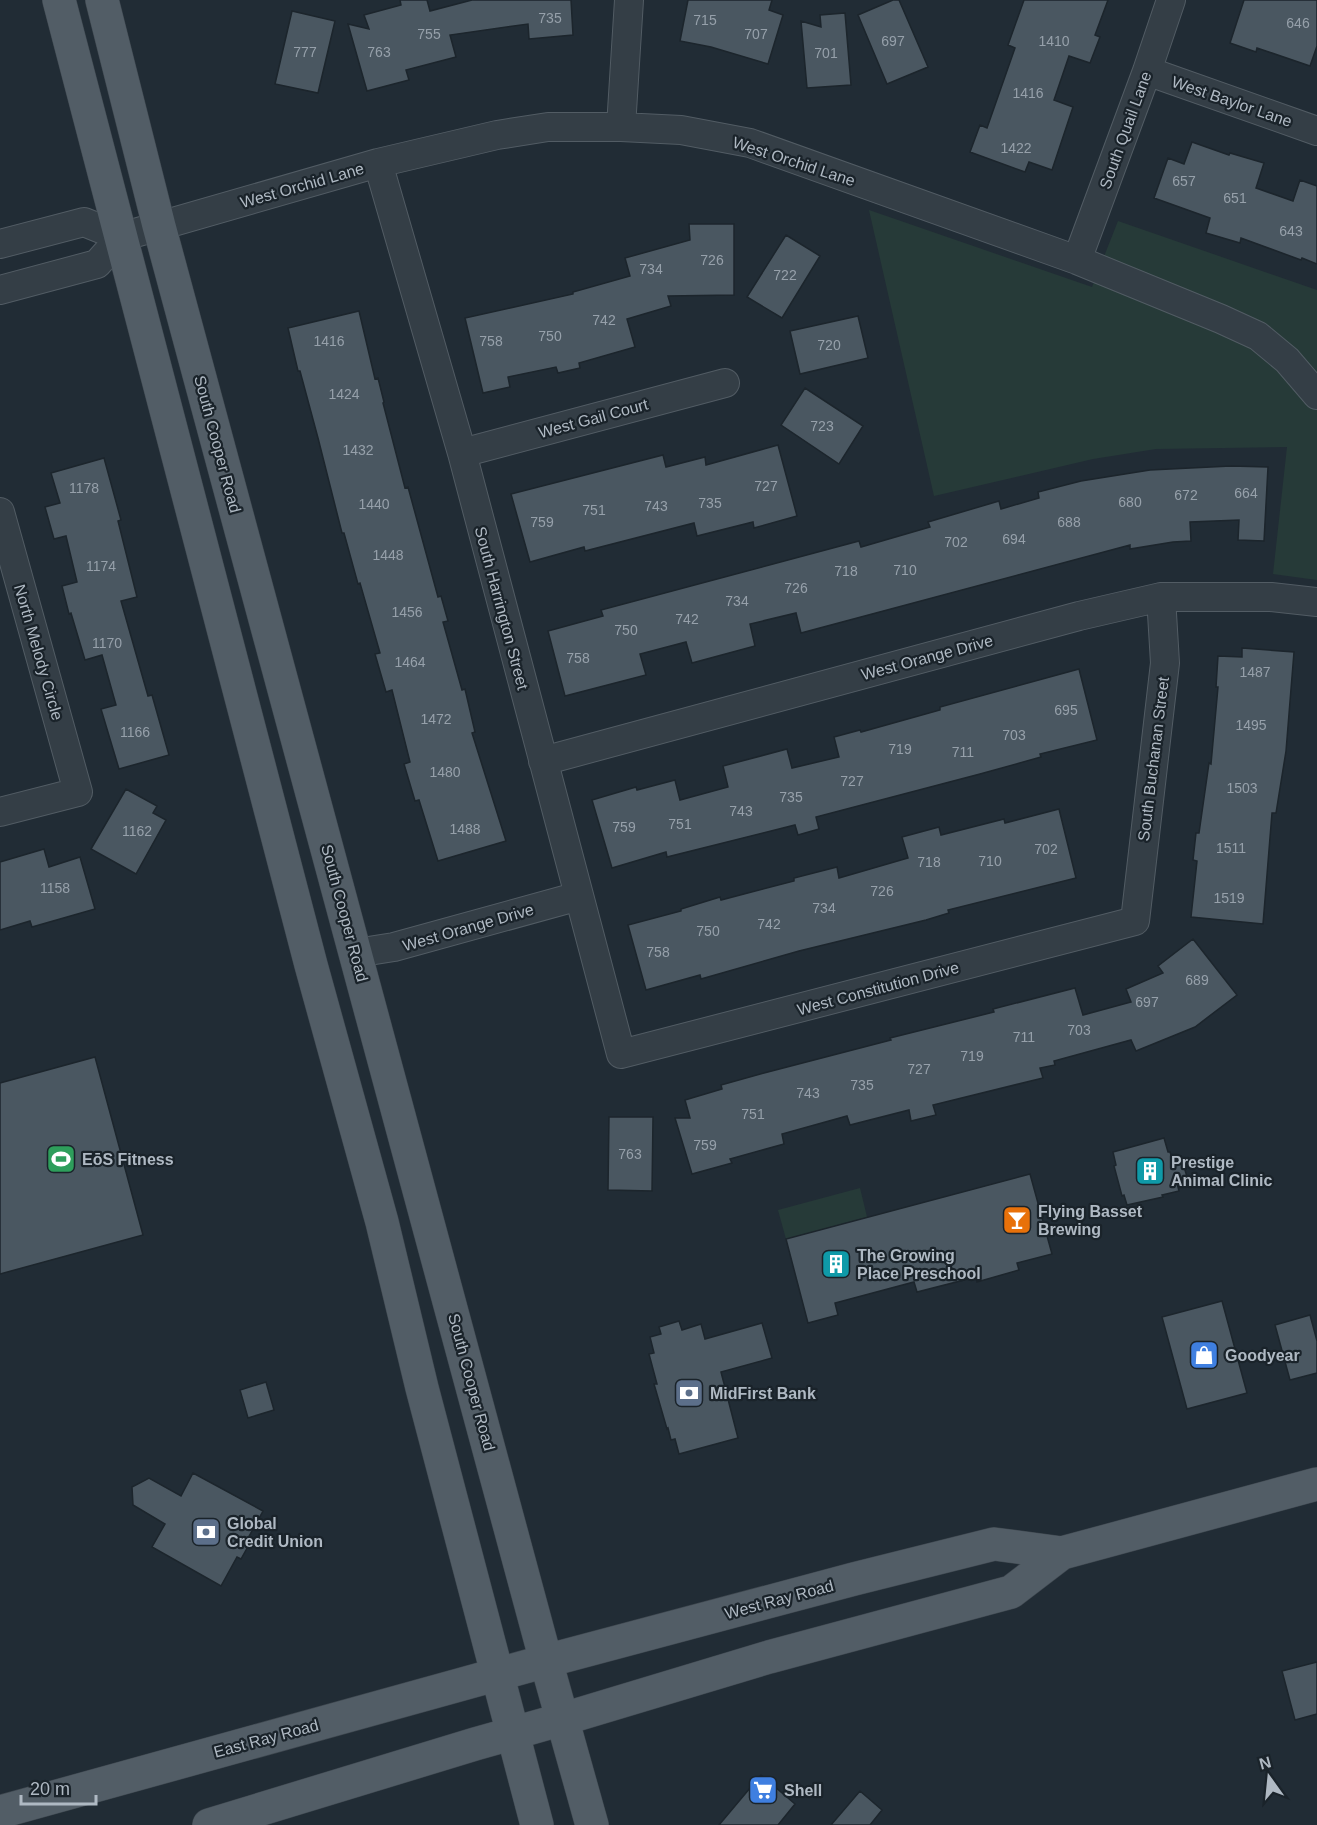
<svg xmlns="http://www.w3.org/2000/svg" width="1317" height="1825" font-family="Arial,sans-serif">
<rect width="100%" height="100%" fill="#212c35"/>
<path fill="#263a38" d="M869 210 1092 287 1118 221 1317 290V580L1273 574 1287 447 1156 449 1093 459 934 496Z
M860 1188 867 1217 786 1239 778 1210Z"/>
<path fill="#4a5761" stroke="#1c252c" stroke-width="1.5" d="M400 0H427L430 11 472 0H571L573 35 529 39 528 24 450 35 456 57 406 70 409 80 367 91 348 24 369 29 364 15 401 5Z
M688 0H772L769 10 783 15 768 64 711 47 680 41Z
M893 0H899L928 67 887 84 858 15Z
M1024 0H1108L1095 35 1100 37 1090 63 1069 56 1054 100 1073 107 1052 170 1029 162 1025 172 970 152 980 125 987 128 1015 48 1008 45Z
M1244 0H1317V46L1310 66 1257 48 1256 52 1230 43Z
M292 11 335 21 318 93 275 84Z
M845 13 851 85 807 88 801 21 821 27 820 15Z
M1192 142 1229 155 1230 153 1264 163 1256 188 1293 201 1300 180 1317 186V264L1302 258 1301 260 1241 238 1240 243 1206 233 1210 218 1154 198 1168 158 1184 164Z
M689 224H734V295L668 296 671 306 627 319 635 347 579 363 580 368 558 373 556 367 508 377 510 387 483 393 465 318 573 294V292L630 276 625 258 690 240Z
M786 235 820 256 782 318 747 297Z
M359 311 375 379 378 378 384 402 383 403 405 488 408 487 438 597 441 596 448 621 443 622 462 690 465 689 475 732 472 733 506 841 438 861 419 800 415 801 404 764 410 762 392 690 386 692 375 654 380 653 360 583 358 584 344 533H342L318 438 300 371H298L288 328Z
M858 316 868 358 800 374 790 331Z
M805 388 863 426 839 464 781 425Z
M778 445 797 516 754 528 753 522 697 536 694 523 585 551 584 547 530 562 511 494 663 455 666 467 705 457 706 465Z
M104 458 121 520 118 521 137 597 121 601 148 696 152 695 169 755 119 769 101 709 116 705 102 655 85 660 71 613 69 614 62 586 77 582 66 536 54 539 45 507 60 503 51 473Z
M1231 466 1268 467 1264 541 1238 540 1239 520 1190 522 1191 541 1173 542 1130 549V545L801 633 796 613 750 624 755 646 692 663 686 642 640 654 646 675 565 696 548 631 603 616 601 610 859 541 861 547 930 527 928 522 999 501 1001 509 1039 498 1038 492 1081 481 1150 470Z
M1242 648 1294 652 1286 751 1276 813H1272L1263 924 1191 917 1197 861 1193 860 1196 833H1199L1209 763 1211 764 1218 687H1216L1218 656 1242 657Z
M1079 669 1097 740 1040 754 1041 757 980 774 816 817 819 829 798 835 795 825 667 857 666 852 612 868 592 800 636 787 637 790 675 780 680 800 728 787 723 766 787 749 792 768 839 757 834 737 860 730 861 732 940 710V707Z
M126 789 157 806 153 813 166 820 136 874 91 849Z
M1059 809 1076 878 948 910 949 913 926 920 799 951 701 979 700 975 646 990 628 925 681 911V909L720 897 721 900 794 881V878L837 867 839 878 908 858 902 837 939 827 941 835 1004 819 1005 823Z
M44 849 49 867 80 857 95 909 32 927 30 921 0 930V862Z
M1193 939 1237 995 1195 1027 1136 1051 1131 1040 1054 1061 1055 1065 1040 1068 1043 1078 933 1105 936 1115 911 1121 909 1110 850 1125 847 1116 782 1134 784 1144 730 1159 732 1163 692 1174 675 1118H690L685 1100 722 1089 721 1085 764 1073 891 1040 890 1038 994 1012 993 1009 1075 988 1083 1015 1131 1002 1126 989 1163 973 1158 966Z
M95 1057 143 1235 0 1274V1083Z
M609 1117H653L652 1191 608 1190Z
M1164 1138 1168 1152H1170L1172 1158 1181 1156 1187 1177 1176 1179 1179 1191 1162 1195 1163 1197 1127 1205 1124 1195 1122 1196 1114 1166 1116 1165 1113 1152Z
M1030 1174 1052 1254 1017 1263 1019 1270 977 1282 976 1277 917 1292 914 1282 835 1303 838 1315 808 1323 786 1239Z
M1222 1301 1247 1393 1187 1409 1162 1317Z
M1310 1315 1317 1341V1373L1290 1380 1275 1325Z
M679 1321 682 1330 701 1324 705 1339 762 1323 772 1358 721 1372 738 1438 679 1454 675 1439 671 1440 668 1428 667 1429 654 1384H657L649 1354 654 1353 650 1337 661 1334 659 1327Z
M266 1382 274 1410 248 1418 240 1390Z
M193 1473 263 1511 247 1540 251 1541 241 1559 237 1557 221 1586 152 1547 165 1524 133 1505 132 1487 149 1478 181 1496Z
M1317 1662V1714L1295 1720 1282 1671Z
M761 1775 795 1804 778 1825H719Z
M860 1791 882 1810 870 1825H831Z"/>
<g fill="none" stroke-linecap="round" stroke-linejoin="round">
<g stroke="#525c64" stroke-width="30">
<path id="minor" d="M1147 71 1317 131
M621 127 629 0
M378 163 462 453 621 1054 1135 921 1165 663 1161 597
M0 244 84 222 121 237
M1077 260 1147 71 1171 0
M0 290 97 264 121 237 378 163 497 135 548 127H621L681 130 750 143 1077 260 1221 319 1258 336 1287 360 1317 395
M462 453 725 383
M0 512 78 792 0 812
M543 761 1079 616 1161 597H1271L1317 602
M356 953 394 947 579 896"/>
</g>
<g stroke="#3e474f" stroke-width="34">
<path id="major" d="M59 0 311 965 382 1222 422 1388 537 1825
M102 0 159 226 546 1661 592 1825
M0 1812 546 1661 854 1579 994 1544 1062 1553
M209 1825 475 1744 563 1719 769 1657 1011 1592 1062 1553 1317 1484"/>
</g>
<use href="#minor" stroke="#343e46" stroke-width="28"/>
<use href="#major" stroke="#525d66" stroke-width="33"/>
</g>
<defs>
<g id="stadium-square" transform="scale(1.5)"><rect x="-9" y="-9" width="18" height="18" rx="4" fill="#2e9e5b" stroke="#1a232a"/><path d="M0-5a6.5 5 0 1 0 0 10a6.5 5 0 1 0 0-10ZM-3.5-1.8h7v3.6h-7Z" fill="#fff"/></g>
<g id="building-square" transform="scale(1.5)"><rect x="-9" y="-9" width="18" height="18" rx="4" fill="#0f9aa8" stroke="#1a232a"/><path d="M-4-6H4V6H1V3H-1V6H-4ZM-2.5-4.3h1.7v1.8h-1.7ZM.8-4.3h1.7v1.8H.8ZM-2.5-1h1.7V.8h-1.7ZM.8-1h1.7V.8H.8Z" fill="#fff"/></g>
<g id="bar-square" transform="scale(1.5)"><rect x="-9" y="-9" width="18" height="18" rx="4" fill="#e8710a" stroke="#1a232a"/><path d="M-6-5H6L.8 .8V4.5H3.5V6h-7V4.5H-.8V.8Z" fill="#fff"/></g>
<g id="shop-square" transform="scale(1.5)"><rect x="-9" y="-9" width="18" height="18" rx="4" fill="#3f7fe0" stroke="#1a232a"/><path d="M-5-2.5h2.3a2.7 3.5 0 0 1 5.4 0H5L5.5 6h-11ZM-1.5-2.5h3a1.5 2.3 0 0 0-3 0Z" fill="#fff"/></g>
<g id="bank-square" transform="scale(1.5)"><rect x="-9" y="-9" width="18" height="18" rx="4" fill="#5c6f8a" stroke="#1a232a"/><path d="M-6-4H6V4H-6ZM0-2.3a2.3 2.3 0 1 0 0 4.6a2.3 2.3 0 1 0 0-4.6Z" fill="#fff"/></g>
<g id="supermarket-square" transform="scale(1.5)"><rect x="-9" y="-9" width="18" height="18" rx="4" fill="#3f7fe0" stroke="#1a232a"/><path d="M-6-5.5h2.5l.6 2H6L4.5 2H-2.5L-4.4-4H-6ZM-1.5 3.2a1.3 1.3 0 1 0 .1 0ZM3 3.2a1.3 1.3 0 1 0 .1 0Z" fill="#fff"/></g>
</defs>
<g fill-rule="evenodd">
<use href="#stadium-square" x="61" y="1159"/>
<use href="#building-square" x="1150" y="1171"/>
<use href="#bar-square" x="1017" y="1220"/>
<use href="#building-square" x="836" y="1264"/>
<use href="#shop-square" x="1204" y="1355"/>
<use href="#bank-square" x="689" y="1393"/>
<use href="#bank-square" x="206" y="1532"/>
<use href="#supermarket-square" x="763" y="1790"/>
</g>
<g text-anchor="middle" stroke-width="4.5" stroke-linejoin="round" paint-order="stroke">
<g font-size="14" fill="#96a0aa">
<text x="550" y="23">735</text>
<text x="705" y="25">715</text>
<text x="1298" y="28">646</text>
<text x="429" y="39">755</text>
<text x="756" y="39">707</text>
<text x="893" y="46">697</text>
<text x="1054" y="46">1410</text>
<text x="305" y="57">777</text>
<text x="379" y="57">763</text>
<text x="826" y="58">701</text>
<text x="1028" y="98">1416</text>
<text x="1016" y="153">1422</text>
<text x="1184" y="186">657</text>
<text x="1235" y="203">651</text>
<text x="1291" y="236">643</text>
<text x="712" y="265">726</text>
<text x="651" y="274">734</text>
<text x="785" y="280">722</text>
<text x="604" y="325">742</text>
<text x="550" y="341">750</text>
<text x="329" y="346">1416</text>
<text x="491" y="346">758</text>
<text x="829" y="350">720</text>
<text x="344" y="399">1424</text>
<text x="822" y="431">723</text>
<text x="358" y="455">1432</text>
<text x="766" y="491">727</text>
<text x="84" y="493">1178</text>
<text x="1246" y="498">664</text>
<text x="1186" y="500">672</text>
<text x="1130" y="507">680</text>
<text x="710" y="508">735</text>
<text x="374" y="509">1440</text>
<text x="656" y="511">743</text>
<text x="594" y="515">751</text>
<text x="542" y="527">759</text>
<text x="1069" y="527">688</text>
<text x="1014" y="544">694</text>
<text x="956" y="547">702</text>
<text x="388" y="560">1448</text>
<text x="101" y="571">1174</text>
<text x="905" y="575">710</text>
<text x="846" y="576">718</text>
<text x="796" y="593">726</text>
<text x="737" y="606">734</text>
<text x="407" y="617">1456</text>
<text x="687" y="624">742</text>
<text x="626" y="635">750</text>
<text x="107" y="648">1170</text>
<text x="578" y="663">758</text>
<text x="410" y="667">1464</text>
<text x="1255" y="677">1487</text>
<text x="1066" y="715">695</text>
<text x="436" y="724">1472</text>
<text x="1251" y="730">1495</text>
<text x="135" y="737">1166</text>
<text x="1014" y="740">703</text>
<text x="900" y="754">719</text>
<text x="963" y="757">711</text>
<text x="445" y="777">1480</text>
<text x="852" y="786">727</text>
<text x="1242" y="793">1503</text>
<text x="791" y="802">735</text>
<text x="741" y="816">743</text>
<text x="680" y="829">751</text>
<text x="624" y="832">759</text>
<text x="465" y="834">1488</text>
<text x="137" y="836">1162</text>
<text x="1231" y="853">1511</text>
<text x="1046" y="854">702</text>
<text x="990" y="866">710</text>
<text x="929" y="867">718</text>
<text x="55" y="893">1158</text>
<text x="882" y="896">726</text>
<text x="1229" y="903">1519</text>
<text x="824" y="913">734</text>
<text x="769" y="929">742</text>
<text x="708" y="936">750</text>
<text x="658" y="957">758</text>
<text x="1197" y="985">689</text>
<text x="1147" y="1007">697</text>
<text x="1079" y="1035">703</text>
<text x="1024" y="1042">711</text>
<text x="972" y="1061">719</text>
<text x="919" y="1074">727</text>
<text x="862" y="1090">735</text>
<text x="808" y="1098">743</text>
<text x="753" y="1119">751</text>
<text x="705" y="1150">759</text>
<text x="630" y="1159">763</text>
</g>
<g font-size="16" fill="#afb9c3" stroke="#1a232a">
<text transform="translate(1232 101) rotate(19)" y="6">West Baylor Lane</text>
<text transform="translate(1125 130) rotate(-70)" y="6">South Quail Lane</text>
<text transform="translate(794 161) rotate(18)" y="6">West Orchid Lane</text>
<text transform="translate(302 185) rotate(-16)" y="6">West Orchid Lane</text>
<text transform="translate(593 418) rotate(-15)" y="6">West Gail Court</text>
<text transform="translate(218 444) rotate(75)" y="6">South Cooper Road</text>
<text transform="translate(502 608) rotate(75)" y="6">South Harrington Street</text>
<text transform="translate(39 652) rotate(74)" y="6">North Melody Circle</text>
<text transform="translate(927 657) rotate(-15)" y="6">West Orange Drive</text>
<text transform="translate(1153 759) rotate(-83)" y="6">South Buchanan Street</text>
<text transform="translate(345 913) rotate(75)" y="6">South Cooper Road</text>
<text transform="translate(468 927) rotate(-16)" y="6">West Orange Drive</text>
<text transform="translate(878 988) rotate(-15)" y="6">West Constitution Drive</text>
<text transform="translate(472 1382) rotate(75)" y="6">South Cooper Road</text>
<text transform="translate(779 1599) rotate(-15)" y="6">West Ray Road</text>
<text transform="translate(266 1738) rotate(-15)" y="6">East Ray Road</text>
</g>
<g font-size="16" font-weight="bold" fill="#afb9c3" stroke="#1a232a" text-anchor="start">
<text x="82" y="1165">EōS Fitness</text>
<text x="1171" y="1168">Prestige<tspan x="1171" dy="18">Animal Clinic</tspan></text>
<text x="1038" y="1217">Flying Basset<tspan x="1038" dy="18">Brewing</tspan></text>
<text x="857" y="1261">The Growing<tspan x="857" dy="18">Place Preschool</tspan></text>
<text x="1225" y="1361">Goodyear</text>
<text x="710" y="1399">MidFirst Bank</text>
<text x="227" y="1529">Global<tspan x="227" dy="18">Credit Union</tspan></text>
<text x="784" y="1796">Shell</text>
</g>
</g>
<g transform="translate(1269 1777) rotate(345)" stroke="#1a232a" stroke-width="4.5" paint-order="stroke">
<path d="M0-4.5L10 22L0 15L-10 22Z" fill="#afb9c3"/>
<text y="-9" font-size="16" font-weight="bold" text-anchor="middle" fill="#afb9c3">N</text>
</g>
<path d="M21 1795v9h75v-9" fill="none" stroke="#afb9c3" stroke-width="3"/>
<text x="30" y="1795" font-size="18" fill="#afb9c3" stroke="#1a232a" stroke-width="4.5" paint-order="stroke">20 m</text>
</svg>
